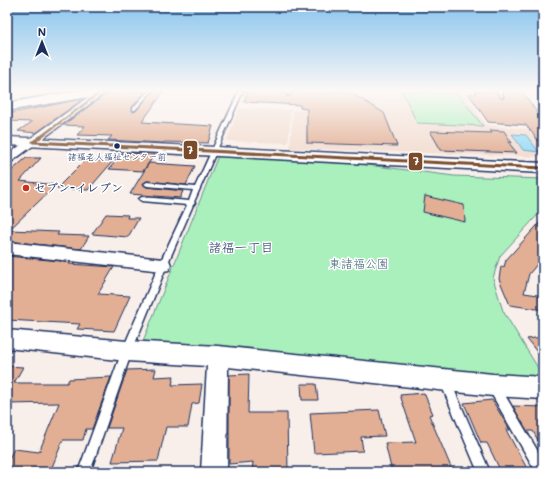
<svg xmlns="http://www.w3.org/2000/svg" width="550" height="479" font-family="Mali,'Klee One',sans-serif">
<rect width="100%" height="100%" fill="#f9efea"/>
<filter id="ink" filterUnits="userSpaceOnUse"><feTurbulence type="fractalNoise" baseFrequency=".025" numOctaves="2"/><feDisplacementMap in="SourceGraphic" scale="8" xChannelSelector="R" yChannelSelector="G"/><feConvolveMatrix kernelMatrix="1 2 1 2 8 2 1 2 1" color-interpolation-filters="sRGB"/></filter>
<g filter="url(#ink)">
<path fill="#f2dcd0" d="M396 91H473L482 101H470L486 125 528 129 543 150V157L290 148 293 110H317L376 98H399Z
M239 108 291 110 288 143 227 141Z"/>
<path fill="#aaf0bc" stroke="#62908d" d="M402 91 457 93 483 126 417 123Z
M218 156 360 164 454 176 543 179V209L500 256 493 278 503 311 543 376V379L479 376 143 341Z"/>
<path fill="#95dcf7" stroke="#6497ba" d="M512 134 526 135 539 152 523 150Z"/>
<path fill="#e2af95" stroke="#1b2f5e" d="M118 91H146L132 107 133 112 136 111 153 91H164L142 122 213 126 208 143 164 142 163 143 108 140 112 136 77 135 85 126 63 125 105 95Z
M247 91H286L287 96H290L292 91H322L323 94 336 91H348L384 113 397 146 307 143V109L300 108V105L244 102Z
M475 91H496L501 98H504L503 91H522L543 121V147L526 125 488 122 469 94H476Z
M83 99 36 133 18 131 32 122 7 121V114Z
M490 130 504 131 512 143 508 142 517 153 441 150 430 131 492 133Z
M123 153 155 154 143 171 109 169Z
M26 158H41L20 181 56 185 9 230 59 232 57 235 89 236 81 249 7 241V175Z
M85 160 113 161 88 190 57 188Z
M149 163 195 166 186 185 147 181 143 184 147 187 183 191 180 198 130 194Z
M425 196 464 205 465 222 423 212Z
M106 214 128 215 127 218H139L128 237 92 234Z
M543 219V257L529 274 524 293 538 295 543 305V310L510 305 499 279 501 266 504 267 506 260Z
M7 256 71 262 69 264 114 267 98 294 130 296 114 331 77 329 80 324 7 320Z
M543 337V360L527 339Z
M7 366 23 367 14 383H67L69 379 111 377 92 429H86L83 440H63L50 472H7V462L14 449 39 452 59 403 7 404Z
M156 369 154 377 174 376 172 385 202 384 199 403 192 404 188 427H166L158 461 112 462 122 428H107L127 370Z
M249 374 248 413H287L288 472H252L253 462 229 464V375Z
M301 384H316L318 400H302Z
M424 393 433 414 429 415 453 472H392L385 443 416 442 400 395Z
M492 400 510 430H506L529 472H501L487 443H481L464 403Z
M513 406 543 407V450L533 431H527Z
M379 410 385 436 361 437 363 451 314 453 310 413Z"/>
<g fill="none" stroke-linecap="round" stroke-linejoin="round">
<g stroke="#1b2f5e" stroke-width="3">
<path id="lane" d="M148 91H152L135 110H133V108Z
M239 91H243L194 202 195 203 193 205 167 265 132 351 90 472H78L122 351 159 265 187 205 142 201 139 199 142 197 189 201 193 190 147 186 144 184 147 182 195 187Z
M287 91H291L289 95H287Z
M497 91H501L503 97H501Z
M446 379 450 380 490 472H478L441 384 442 380Z
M495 384 499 385 543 460V472H536L491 393 490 389 491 385Z"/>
</g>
<g stroke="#1b2f5e" stroke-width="3">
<path id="street" d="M97 91H107L11 162 7 163V155Z
M543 106V113L540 112 539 109Z
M7 242 163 259 169 260 171 265 169 270 163 271 7 254Z
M7 330 127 341 218 346 493 374 543 377V399L493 396 228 367 227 472H201L207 366 127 361 7 348Z"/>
</g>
<g stroke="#1b2f5e" stroke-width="3">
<path id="secondary" d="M7 137 543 163V173L7 145Z"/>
</g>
<g stroke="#1b2f5e" stroke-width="3">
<path id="primary" d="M75 91H105L99 95 7 111V103Z"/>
</g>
<use href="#lane" fill="#fff" fill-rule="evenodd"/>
<use href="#street" fill="#fff" fill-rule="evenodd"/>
<use href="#secondary" fill="#fff" fill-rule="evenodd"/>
<use href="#primary" fill="#fff" fill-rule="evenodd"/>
<g stroke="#fff" stroke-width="4.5">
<path id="bus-1-far1" d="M39 138 102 91"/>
</g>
<g stroke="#fff" stroke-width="5.5">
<path id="bus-1" d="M33 142 543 168
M33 142 40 137"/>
</g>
<use href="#bus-1-far1" stroke="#7a4b2a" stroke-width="2.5"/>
<use href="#bus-1" stroke="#7a4b2a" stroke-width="3"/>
</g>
</g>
<linearGradient id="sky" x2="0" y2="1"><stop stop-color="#87c4ee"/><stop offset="0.57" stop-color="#fcf8f6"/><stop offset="1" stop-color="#fcf8f6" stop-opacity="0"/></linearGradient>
<rect width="550" height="159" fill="url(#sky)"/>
<circle fill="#1b2f5e" stroke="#fff" stroke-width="1.5" cx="117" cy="146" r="3.5"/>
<circle fill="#c8321e" stroke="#fff" stroke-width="1.5" cx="26" cy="188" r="4"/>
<g text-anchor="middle" stroke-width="3" stroke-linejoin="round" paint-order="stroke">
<g font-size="9" fill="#1b2f5e" stroke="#fff">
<text x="117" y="160">諸福老人福祉センター前</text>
</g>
<g font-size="12" font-weight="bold" fill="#1b2f5e" stroke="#fff" text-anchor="start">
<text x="34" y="192">セブン-イレブン</text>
</g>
<g font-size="12" fill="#3f5f76" stroke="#fff">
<text x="359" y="268">東諸福公園</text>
</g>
<g font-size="13" fill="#1b2f5e" stroke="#fff">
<text x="241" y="252">諸福一丁目</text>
</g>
</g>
<g stroke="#fff" stroke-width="1.5">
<rect x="183" y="140" width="15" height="20" rx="4" fill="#7a4b2a"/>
<rect x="408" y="152" width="15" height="19" rx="4" fill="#7a4b2a"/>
</g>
<g font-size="11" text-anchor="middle" font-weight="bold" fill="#fff">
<text x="190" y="154">7</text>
<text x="416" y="165">7</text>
</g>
<rect width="550" height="479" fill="none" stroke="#fff" stroke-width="24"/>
<rect x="12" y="12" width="526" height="455" fill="none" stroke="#1b2f5e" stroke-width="1.5" filter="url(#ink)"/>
<g transform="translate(42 42)" stroke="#ffffff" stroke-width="3" paint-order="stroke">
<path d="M0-3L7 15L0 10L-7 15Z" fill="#1b2f5e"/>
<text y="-6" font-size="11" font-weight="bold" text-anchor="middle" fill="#1b2f5e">N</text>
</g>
</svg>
